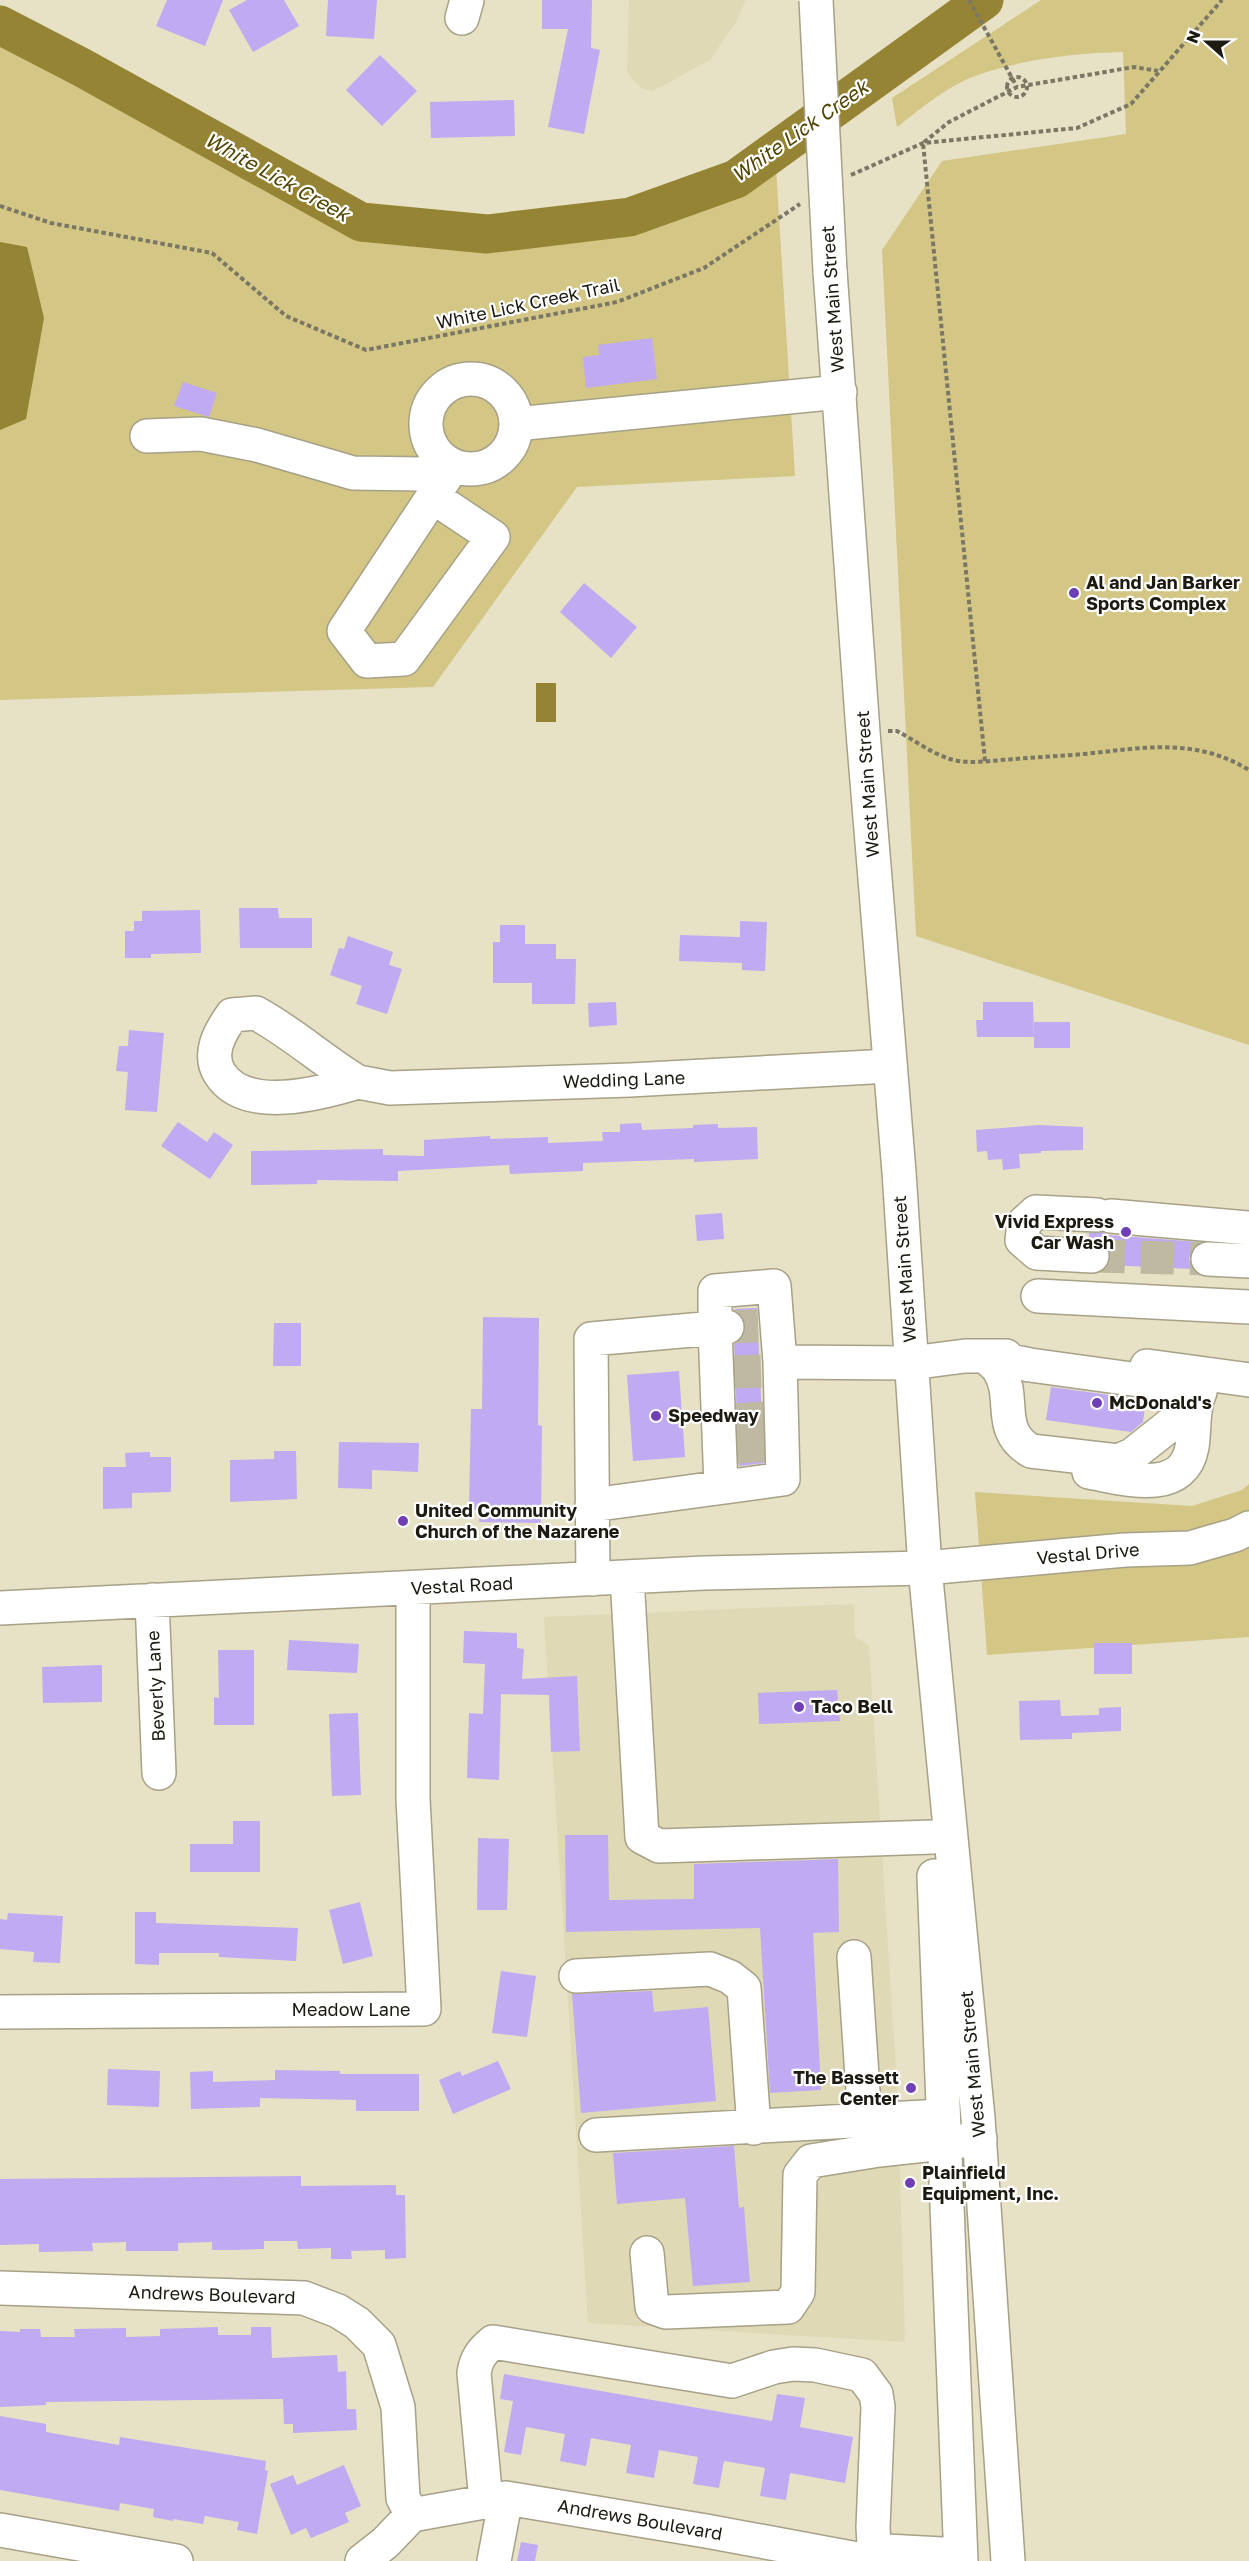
<svg xmlns="http://www.w3.org/2000/svg" width="1249" height="2561" font-family="'Golos Text',sans-serif">
<rect width="100%" height="100%" fill="#e7e1c6"/>
<path fill="#e0d9b6" d="M629 0H746L736 22 710 60 653 91 642 89 627 73Z
M854 1604 855 1637 869 1646 898 2103 905 2342 588 2323 544 1617Z"/>
<path fill="#d4c685" d="M1041 0H1249V1045L916 936 882 250 942 161 1126 134 1123 52C1076 53 1023 59 978 75 948 85 922 108 897 127L892 98Z
M0 25 81 67 361 222 487 234 630 217 736 179 775 151 795 476 577 487 433 687 0 700Z
M1249 1484V1637L987 1655 975 1492 1192 1506 1242 1490Z"/>
<path fill="#958433" d="M0 242 27 247 44 318 26 419 0 430Z
M536 683H556V722H536Z"/>
<g fill="none" stroke-linecap="round" stroke-linejoin="round">
<path stroke="#958433" stroke-width="39" d="M0 25 81 67 361 222 487 234 630 217 736 179 984 0"/>
</g>
<path fill="#c0aaf2" d="M167 0H223L205 46 156 26Z
M247 0H284L299 26 253 52 229 10Z
M328 0H377L374 39 326 36Z
M542 0H592L591 48 600 50 584 134 548 127 568 29H542Z
M380 55 417 91 382 126 346 90Z
M514 100 515 136 431 138 430 102Z
M652 338 657 379 586 388 583 357 599 355 598 345Z
M183 382 217 393 209 417 174 406Z
M584 583 637 627 611 658 560 612Z
M239 908H278L279 918H312V948H240Z
M200 910 201 953 151 954V958H125V931H134V921H142V911Z
M740 921 767 922 765 971 742 970V963L679 961 680 935 740 937Z
M500 925H525V944H556V959H576L575 1004H532V983H493V942H500Z
M348 936 393 952 389 965 402 969 387 1014 356 1004 362 986 330 975 339 948 344 949Z
M616 1002 617 1025 589 1027 588 1003Z
M983 1002H1033L1034 1037H977L976 1020H983Z
M1034 1022H1070V1048H1034Z
M129 1030 164 1033 157 1112 125 1110 128 1072 116 1071 119 1046H128Z
M178 1122 207 1142 214 1132 233 1145 210 1179 161 1146Z
M641 1123 642 1130 693 1128V1125L718 1124V1128L757 1127 758 1159 694 1162V1159L583 1163V1171L510 1174 509 1165 398 1171V1181L317 1180V1184L251 1185V1151L383 1149V1155L424 1156V1140L490 1136V1139L548 1137V1143L603 1141 602 1132H620V1124Z
M1039 1125 1083 1127V1150L1041 1151V1153L1019 1154 1020 1168 1003 1170 1002 1159 988 1160 987 1151 977 1152 976 1130Z
M722 1213 724 1239 697 1241 695 1215Z
M1103 1232 1109 1235 1199 1242 1193 1248 1189 1258 1192 1269 1108 1265 1111 1256 1108 1247 1102 1240 1089 1237V1233Z
M757 1308 764 1463 739 1466 734 1344 744 1335 746 1326 742 1316 734 1309Z
M483 1317 539 1318 538 1425 542 1426 541 1523 479 1522 480 1510H469L471 1409H482Z
M274 1323H301V1366H273Z
M679 1371 685 1457 633 1461 627 1375Z
M1051 1387 1146 1400 1143 1422 1131 1432 1046 1420Z
M339 1442 419 1443 418 1472 372 1470V1489L338 1488Z
M274 1451H296L297 1499 230 1502V1460L274 1459Z
M150 1452V1457H171V1492L132 1493V1508L103 1509V1467H126L125 1453Z
M464 1631 517 1633V1648L524 1649 522 1679 577 1676 580 1751 551 1752 549 1695 501 1694 499 1780 467 1778 469 1713 483 1714 485 1664 463 1663Z
M289 1640 359 1644 357 1673 287 1670Z
M1094 1643H1132V1674H1094Z
M218 1650H254V1725H214V1697L219 1698Z
M102 1665V1702L43 1703 42 1667Z
M837 1690 840 1721 759 1724 758 1693Z
M1060 1700 1061 1716 1099 1715V1708L1121 1707V1731L1072 1733V1739L1020 1740 1019 1701Z
M358 1713 361 1795 332 1796 329 1714Z
M233 1821H260V1872H190V1844H233Z
M565 1835H608L609 1900 694 1899V1864L838 1859 839 1932 813 1933 821 2090 770 2093 760 1928 566 1932Z
M478 1838 509 1839 507 1910H477Z
M360 1902 373 1956 343 1964 329 1910Z
M135 1912H156V1923L298 1928 296 1961 219 1957V1953H159V1965L135 1964Z
M8 1913 63 1916 60 1963 33 1962 34 1952 0 1949V1919L7 1920Z
M501 1971 536 1976 527 2037 492 2033Z
M652 1991 654 2012 708 2007 716 2101 581 2113 572 1994Z
M498 2061 511 2089 453 2114 439 2080 460 2071 462 2076Z
M108 2069 160 2071 159 2107 107 2105Z
M275 2070 340 2071V2074H419V2111H356V2100L260 2098V2107L191 2109 190 2072 213 2071V2082L275 2080Z
M734 2146 739 2208 744 2207 750 2282 693 2286 685 2198 617 2204 613 2153Z
M301 2176V2186L396 2185V2195H405L406 2258 385 2259V2250L351 2251 352 2259H331V2248L298 2249 297 2241H264V2249L233 2250H212V2242L178 2243V2251H126V2242L92 2243 93 2251 39 2252V2244L0 2245V2179Z
M218 2327V2335H251V2327H271L272 2358 337 2355 338 2372 346 2371 347 2409H356L357 2430 293 2433V2424H284L283 2399 46 2402V2405L0 2407V2331L20 2332V2329H40L41 2337H75L74 2329 126 2328V2337L160 2336V2329Z
M504 2374 772 2421 777 2394 805 2398 800 2427 853 2437 845 2483 790 2473 786 2500 760 2496 765 2468 724 2461 719 2488 693 2484 698 2457 659 2450 654 2478 626 2473 631 2445 591 2438 586 2466 560 2461 565 2434 526 2427 521 2455 504 2452 513 2401 500 2399Z
M0 2416 46 2424V2432L119 2445 120 2437 266 2461 265 2470 268 2471 257 2534 237 2530 239 2522 205 2516 203 2524 173 2519V2521L153 2517 154 2509 120 2503 119 2511 0 2490Z
M344 2465 361 2506 345 2513 349 2522 311 2538 306 2528 291 2535 270 2484 293 2475 297 2485Z
M521 2542 538 2545 535 2561H517Z"/>
<g fill="none" stroke-linecap="round" stroke-linejoin="round">
<path stroke="#bfb9a2" stroke-width="33" stroke-dasharray="33 16" stroke-linecap="butt" d="M1092 1256 1208 1259
M727 1327 758 1326
M730 1372 761 1371
M734 1420 764 1418
M736 1447 766 1445"/>
<g stroke="#a6a187" stroke-width="36">
<path id="minor" d="M462 18 467 0
M426 424a45 45 0 1 1 90 0a45 45 0 1 1-90 0Z
M516 424 840 392
M147 436 201 434 257 445 353 473 423 474 446 463
M433 497 493 537 404 659 367 661 344 631 453 466
M256 1013C294 1034 323 1061 358 1082 322 1093 246 1114 220 1074 207 1054 220 1032 232 1015Z
M358 1082 390 1088 630 1080 890 1066
M1111 1216 1249 1228
M1092 1256 1037 1253 1022 1240 1024 1223 1036 1212 1097 1215
M1208 1259 1249 1261
M1038 1296 1249 1307
M985 1356 1030 1365 1168 1384 1178 1391 1179 1409 1175 1421 1132 1455 1118 1461 1031 1451C995 1430 1017 1398 999 1370 996 1365 989 1360 985 1356Z
M780 1362 911 1363 965 1356H1006
M1147 1366 1249 1380
M1089 1472C1123 1478 1183 1497 1192 1447 1195 1429 1192 1408 1200 1392
M721 1487 715 1328 727 1327
M592 1505 783 1479 780 1362 774 1286 715 1291V1328L591 1339 593 1579
M627 1577 642 1837 659 1846 933 1837
M152 1600 159 1773
M0 1608 704 1573 925 1568 1125 1550 1190 1548 1235 1535 1249 1528
M854 1957 865 2121
M576 1976 710 1969 730 1977 744 1988 754 2128
M0 2012 424 2009 413 1799V1588
M596 2135 942 2116
M647 2253 652 2307 666 2312 788 2307 798 2292 800 2175 811 2161 879 2150 980 2139
M0 2288 304 2298 338 2311 357 2323 379 2345 398 2407 403 2498 412 2515
M486 2501 474 2373C476 2359 482 2351 493 2342L732 2381 774 2367 793 2364 815 2365 862 2375 876 2394 878 2407 873 2527 875 2561
M0 2530 176 2561
M362 2561 385 2543 412 2515 506 2498 706 2531 868 2561
M494 2561 506 2498
M876 2561 887 2551 960 2555"/>
</g>
<g stroke="#a6a187" stroke-width="36">
<path id="major" d="M830 271 863 732 899 1172 925 1568 978 2118 1008 2561
M934 1876 961 2561"/>
</g>
<path stroke="#7b7765" stroke-width="4" stroke-dasharray="4.5 3" stroke-linecap="butt" d="M969 0 1017 87
M1007 87a10 10 0 1 1 20 0a10 10 0 1 1-20 0Z
M851 175 923 143 1077 128 1131 104 1222 0
M0 206 51 223 212 253 286 316 366 350 617 302 704 268 800 204
M888 731H897C914 740 933 754 950 759 969 765 995 760 1015 759 1038 757 1061 756 1084 754 1143 748 1195 737 1249 770
M985 761 923 143 949 122 1017 87 1134 67 1158 71"/>
<use href="#minor" stroke="#fff" stroke-width="33"/>
<use href="#major" stroke="#fff" stroke-width="33"/>
<g stroke="#a6a187" stroke-width="36" stroke-linecap="butt">
<path id="major-bridge" d="M816 0 830 271"/>
</g>
<use href="#major-bridge" stroke="#fff" stroke-width="33"/>
</g>
<g fill="#6f3fb6" stroke="#fff" stroke-width="2">
<circle cx="1074" cy="593" r="6"/>
<circle cx="1126" cy="1232" r="6"/>
<circle cx="1097" cy="1403" r="6"/>
<circle cx="656" cy="1416" r="6"/>
<circle cx="403" cy="1521" r="6"/>
<circle cx="799" cy="1707" r="6"/>
<circle cx="911" cy="2088" r="6"/>
<circle cx="910" cy="2183" r="6"/>
</g>
<g text-anchor="middle" stroke-width="4.5" stroke-linejoin="round" paint-order="stroke">
<g font-size="18" fill="#1d1b11" stroke="#fff">
<text transform="translate(833 299) rotate(-94)" y="6">West Main Street</text>
<text transform="translate(528 304) rotate(-12)" y="6">White Lick Creek Trail</text>
<text transform="translate(868 784) rotate(-94)" y="6">West Main Street</text>
<text transform="translate(624 1080) rotate(-2)" y="6">Wedding Lane</text>
<text transform="translate(905 1269) rotate(-94)" y="6">West Main Street</text>
<text transform="translate(1088 1554) rotate(-5)" y="6">Vestal Drive</text>
<text transform="translate(462 1586) rotate(-3)" y="6">Vestal Road</text>
<text transform="translate(156 1686) rotate(-93)" y="6">Beverly Lane</text>
<text x="351" y="2016">Meadow Lane</text>
<text transform="translate(973 2064) rotate(-95)" y="6">West Main Street</text>
<text transform="translate(212 2295) rotate(2)" y="6">Andrews Boulevard</text>
<text transform="translate(640 2520) rotate(10)" y="6">Andrews Boulevard</text>
</g>
<g font-size="18" font-weight="bold" fill="#1d1b11" stroke="#fff" text-anchor="start">
<text x="1086" y="589">Al and Jan Barker<tspan x="1086" dy="21">Sports Complex</tspan></text>
<text x="1114" y="1228" text-anchor="end">Vivid Express<tspan x="1114" dy="21">Car Wash</tspan></text>
<text x="1109" y="1409">McDonald's</text>
<text x="668" y="1422">Speedway</text>
<text x="415" y="1517">United Community<tspan x="415" dy="21">Church of the Nazarene</tspan></text>
<text x="811" y="1713">Taco Bell</text>
<text x="899" y="2084" text-anchor="end">The Bassett<tspan x="899" dy="21">Center</tspan></text>
<text x="922" y="2179">Plainfield<tspan x="922" dy="21">Equipment, Inc.</tspan></text>
</g>
<g font-size="20" font-style="italic" fill="#524604" stroke="#fff">
<text transform="translate(800 131) rotate(-35)" y="7">White Lick Creek</text>
<text transform="translate(277 177) rotate(29)" y="7">White Lick Creek</text>
</g>
</g>
<g transform="translate(1207 42) rotate(291)" stroke="#ffffff" stroke-width="4.5" paint-order="stroke">
<path d="M0-4.5L10 22L0 15L-10 22Z" fill="#1d1b11"/>
<text y="-9" font-size="16" font-weight="bold" text-anchor="middle" fill="#1d1b11">N</text>
</g>
</svg>
